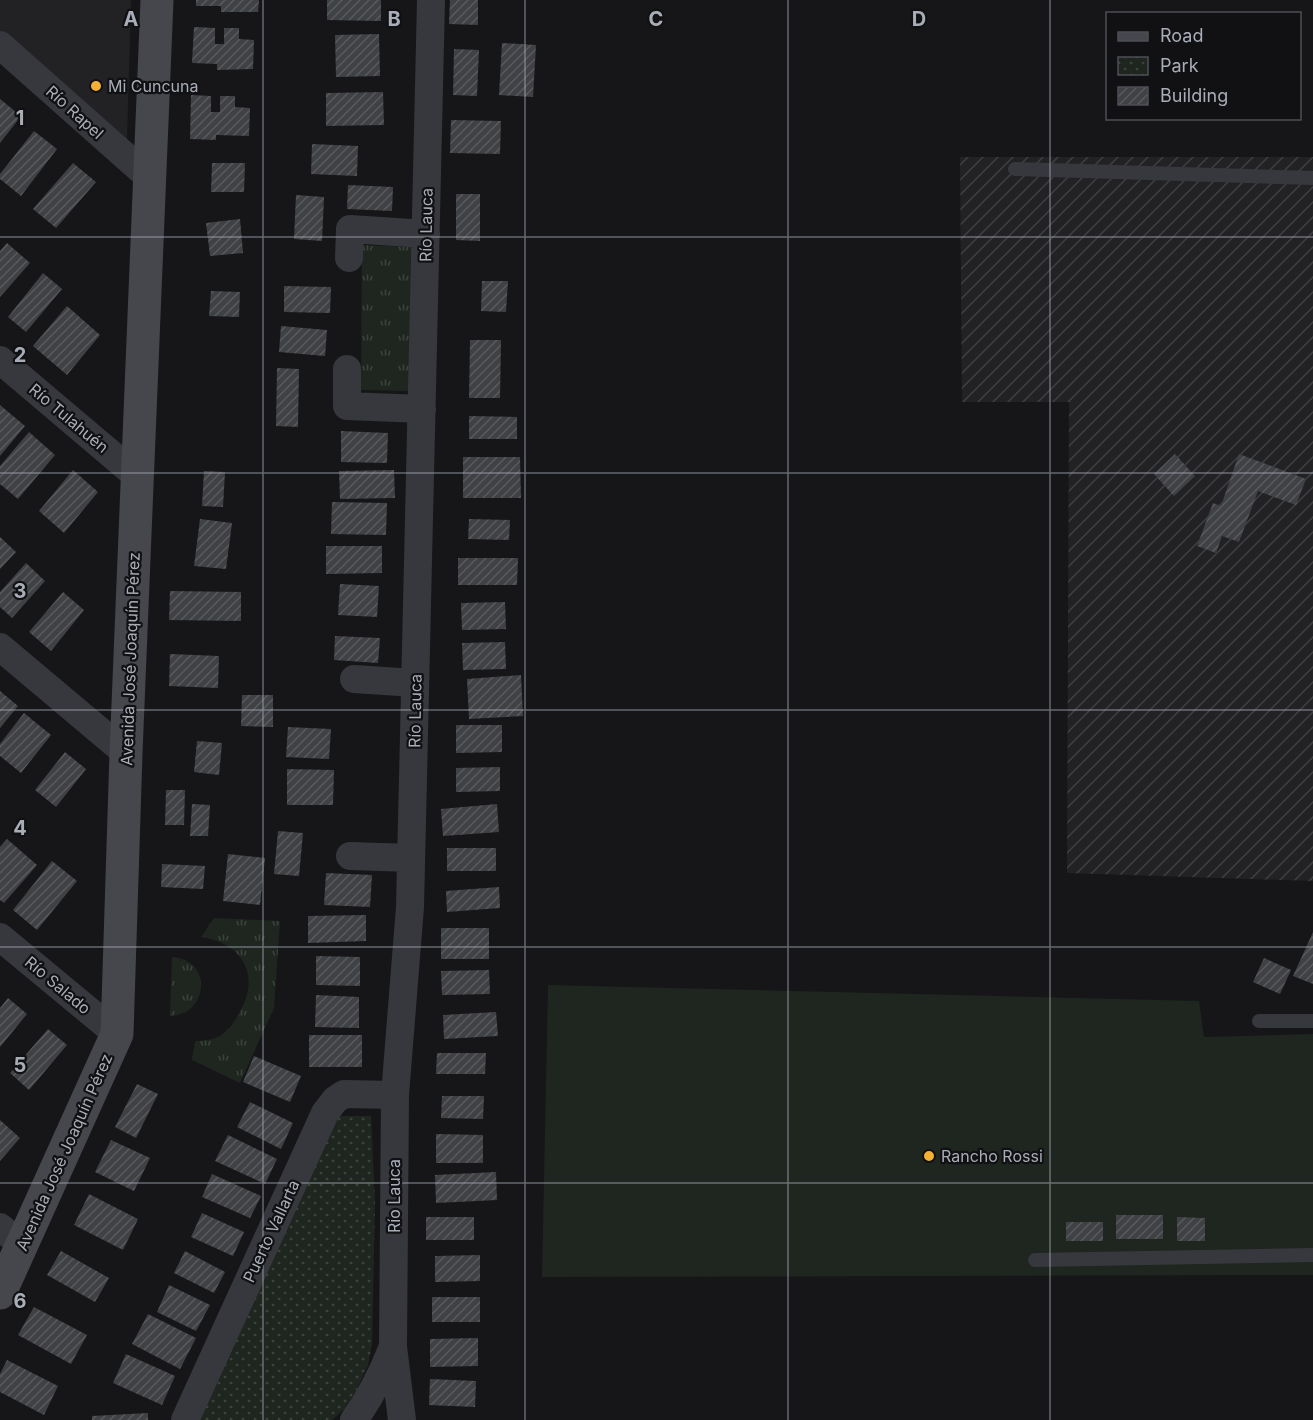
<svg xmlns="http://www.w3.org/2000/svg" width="1313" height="1420" font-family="Inter,sans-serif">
<defs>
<pattern id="industrial-furrows" width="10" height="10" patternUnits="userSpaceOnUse" patternTransform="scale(1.5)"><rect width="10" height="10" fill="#222225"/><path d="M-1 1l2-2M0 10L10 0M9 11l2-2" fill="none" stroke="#3f3f43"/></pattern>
<pattern id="grass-tufts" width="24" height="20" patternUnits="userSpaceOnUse" patternTransform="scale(1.5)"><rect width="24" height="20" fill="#1e261f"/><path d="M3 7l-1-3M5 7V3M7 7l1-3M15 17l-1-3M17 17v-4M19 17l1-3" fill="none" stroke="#3c433d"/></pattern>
<pattern id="park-dots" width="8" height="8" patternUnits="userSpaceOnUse" patternTransform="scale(1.5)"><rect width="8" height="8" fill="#1e261f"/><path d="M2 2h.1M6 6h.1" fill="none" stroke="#3c433d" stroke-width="1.8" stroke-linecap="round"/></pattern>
<pattern id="building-hatch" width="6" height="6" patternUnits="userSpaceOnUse" patternTransform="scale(1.5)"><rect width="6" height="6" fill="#404145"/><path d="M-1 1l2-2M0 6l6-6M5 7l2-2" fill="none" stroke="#595a5e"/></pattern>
</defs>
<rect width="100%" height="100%" fill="#161618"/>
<path fill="#222225" d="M0 0H131L127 140 0 31Z"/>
<path fill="url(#industrial-furrows)" d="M960 157H1313V881L1067 873 1069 402H962Z"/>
<path fill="url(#grass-tufts)" d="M362 245 412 247 409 391 361 390Z
M214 918 280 921 274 1008 240 1083 192 1060 195 1041C203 1041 211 1040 218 1037 228 1032 235 1021 240 1012 261 974 242 943 201 937Z
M172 957C213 959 209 1015 170 1016Z"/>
<path fill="url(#park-dots)" d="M335 1116H371L375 1202 372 1344 368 1365 357 1389 345 1408 332 1420H192Z"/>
<path fill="#1e261f" d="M548 985 1199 1001 1204 1037 1313 1034V1275L542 1277Z"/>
<path fill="url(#building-hatch)" d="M196 0H259L258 12H221V6H196Z
M327 0H381V21L327 20Z
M450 0H478V25L449 24Z
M194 27 215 28V44H224V28H239V39L254 40 253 69 217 70V64L192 63Z
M379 34 380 76 336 77 335 35Z
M502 43 536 45 533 97 499 95Z
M454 49 479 50 477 96 453 95Z
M383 92 384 125 326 126V93Z
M191 95 211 96V112H220V96H235V107L250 108 249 136 216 135V140L190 139Z
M0 99 21 116 0 143Z
M451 120 501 121 500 154 450 153Z
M34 131 57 149 21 196 0 179V174Z
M312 144 358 146 357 176 311 174Z
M73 163 96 182 56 228 33 209Z
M212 163H245L244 192H211Z
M348 185 393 187 392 211 347 209Z
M456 194H480V241L456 240Z
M296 195 324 197 322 241 294 239Z
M240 219 243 253 210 256 206 223Z
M7 243 30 263 0 297V251Z
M43 273 62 289 26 332 8 317Z
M482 281H508L506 312 481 311Z
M284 286 331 287 330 313 284 312Z
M211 291 240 292 239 317 209 316Z
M67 306 100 335 67 375 33 346Z
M281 326 327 330 325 356 279 352Z
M470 340H501L500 398H469Z
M277 368 299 369 298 427 276 426Z
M0 405 25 426 0 456Z
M469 416 517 417V439H469Z
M341 431 388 433 387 463 341 462Z
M29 432 55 455 18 499 0 484V466Z
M1175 454 1195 476 1174 496 1154 474Z
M1239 454 1306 479 1296 505 1258 491 1239 542 1222 536 1216 553 1197 546 1213 503 1221 506Z
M463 457H520L521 498H463Z
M73 470 98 492 64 533 39 511Z
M394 470 395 498 340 499 339 471Z
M204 471 225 472 223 507 202 506Z
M332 502 387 503 386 535 331 534Z
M200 519 232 523 226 569 194 566Z
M469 519 510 520 509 540 468 539Z
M0 537 16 552 0 569Z
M326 546H382V573L326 574Z
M458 558H518L517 585H458Z
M26 563 45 581 12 618 0 607V592Z
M340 584 379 586 377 617 338 615Z
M170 591 241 592V621L169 620Z
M63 592 84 610 51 651 29 632Z
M505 602 506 629 462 630 461 603Z
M335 636 380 638 378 663 334 660Z
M505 642 506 669 463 670 462 643Z
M170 654 219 656 218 688 169 686Z
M521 675 523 716 469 719 467 679Z
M0 691 18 706 0 728Z
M242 695H273V727L241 726Z
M24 713 51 735 21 773 0 756V744Z
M456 725H502V752L456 753Z
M288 727 331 729 329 759 286 757Z
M197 741 222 743 219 775 194 772Z
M65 752 86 769 56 807 35 790Z
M500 767V791L456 792V768Z
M287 769 334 770 333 805H287Z
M166 790H185L184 825H165Z
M192 804 210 805 208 836H190Z
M497 804 499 832 443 836 441 809Z
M278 831 303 833 299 876 274 874Z
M7 839 37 865 4 903 0 900V847Z
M447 848H496V871H447Z
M228 854 265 858 260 905 223 901Z
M52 861 77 881 37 930 13 910Z
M162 864 205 866 203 889 161 887Z
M326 873 372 875 370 907 324 905Z
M499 887 500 908 447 912 446 891Z
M366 915V941L308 943V916Z
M441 928H489V959H441Z
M1313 932V984L1293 976Z
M316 956 360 957V986L316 985Z
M1264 958 1291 970 1280 994 1253 982Z
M489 970 490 994 442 995 441 971Z
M316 995 359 997V1028L315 1027Z
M8 998 27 1014 0 1047V1008Z
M496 1012 498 1036 444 1039 443 1015Z
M48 1029 67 1045 29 1090 10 1073Z
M309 1035H362V1067H309Z
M437 1053H486L485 1074H436Z
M254 1056 301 1076 290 1102 243 1082Z
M137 1084 158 1094 136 1138 115 1127Z
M442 1096H484L483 1119 441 1118Z
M250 1102 293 1123 281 1149 237 1127Z
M0 1120 20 1138 0 1161Z
M436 1134 483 1135V1163H436Z
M228 1135 277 1159 265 1184 215 1161Z
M111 1140 150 1158 134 1191 95 1172Z
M496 1172 497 1200 436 1203 435 1175Z
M212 1174 261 1196 250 1218 202 1197Z
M89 1194 138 1219 123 1250 74 1225Z
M202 1213 244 1232 233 1256 191 1237Z
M1116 1215H1163V1239H1116Z
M426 1217H474V1240H426Z
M1177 1217 1205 1218V1241H1177Z
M1066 1222H1103V1241H1066Z
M61 1251 109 1278 95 1302 47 1275Z
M185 1251 225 1272 214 1293 174 1273Z
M480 1255V1281L435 1282V1256Z
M169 1285 210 1305 196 1331 157 1312Z
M432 1297H480V1322H432Z
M34 1307 87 1335 71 1364 18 1335Z
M148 1314 196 1338 180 1369 132 1344Z
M478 1338V1366L430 1367V1339Z
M126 1354 175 1376 162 1405 113 1383Z
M7 1360 58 1386 44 1415 0 1392V1374Z
M430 1379 476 1381 475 1407 429 1405Z
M148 1413V1420H92V1416Z"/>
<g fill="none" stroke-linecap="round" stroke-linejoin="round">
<path stroke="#37383d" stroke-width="14" d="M1015 169 1313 178
M1259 1021H1313
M1035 1260 1313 1255"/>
<path stroke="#37383d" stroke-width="28" d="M0 45 150 178
M349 258 350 229 426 234
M0 360 137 476
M347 369V406L422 409
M0 647 126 753
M354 679 415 683
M350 856 411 858
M0 937 117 1034
M0 1227 22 1245
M185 1420 325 1113 335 1100 344 1094 395 1095
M354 1420C370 1398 382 1374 392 1349
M402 1420 393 1347 395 1095 410 907 431 0"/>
<path stroke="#45474d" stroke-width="33" d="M0 1293 117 1034 126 753 157 0"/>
</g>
<path fill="none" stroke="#a8adb8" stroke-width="1.5" stroke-opacity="0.55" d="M263 0V1420M525 0V1420M788 0V1420M1050 0V1420M0 237H1313M0 473H1313M0 710H1313M0 947H1313M0 1183H1313"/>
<g fill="#f2b134" stroke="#111113" stroke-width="2">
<circle cx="96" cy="86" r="6"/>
<circle cx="929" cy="1156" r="6"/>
</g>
<g text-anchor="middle" stroke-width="4.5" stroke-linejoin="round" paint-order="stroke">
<g font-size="16" fill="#a8adb8" stroke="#111113" text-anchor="start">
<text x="108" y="92">Mi Cuncuna</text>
<text x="941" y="1162">Rancho Rossi</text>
</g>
<g font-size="16" fill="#a8adb8" stroke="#111113">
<text transform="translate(75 112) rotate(42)" y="6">Río Rapel</text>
<text transform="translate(426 225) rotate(-89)" y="6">Río Lauca</text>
<text transform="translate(69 418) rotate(40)" y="6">Río Tulahuén</text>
<text transform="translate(130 659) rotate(-88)" y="6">Avenida José Joaquín Pérez</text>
<text transform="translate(415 711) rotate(-89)" y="6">Río Lauca</text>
<text transform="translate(58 985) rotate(40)" y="6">Río Salado</text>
<text transform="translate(64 1152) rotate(-66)" y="6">Avenida José Joaquín Pérez</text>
<text transform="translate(394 1196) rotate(-90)" y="6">Río Lauca</text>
<text transform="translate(271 1231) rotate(-65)" y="6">Puerto Vallarta</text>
</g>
</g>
<g font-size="20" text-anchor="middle" font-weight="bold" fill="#a8adb8" stroke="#111113" stroke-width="4.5" stroke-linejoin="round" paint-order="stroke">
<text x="131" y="26">A</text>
<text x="394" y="26">B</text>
<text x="656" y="26">C</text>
<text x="919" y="26">D</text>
<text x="20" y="125">1</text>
<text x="20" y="362">2</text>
<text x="20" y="598">3</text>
<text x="20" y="835">4</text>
<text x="20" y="1072">5</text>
<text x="20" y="1308">6</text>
</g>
<rect x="1106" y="12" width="195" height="108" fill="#111113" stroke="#4d4f55" stroke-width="1.5"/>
<rect x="1118" y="32" width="30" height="9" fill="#45474d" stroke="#4d4f55" stroke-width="1.5"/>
<text x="1160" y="42" font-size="18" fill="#a8adb8">Road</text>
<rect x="1118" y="57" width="30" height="18" fill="url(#park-dots)" stroke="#4d4f55" stroke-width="1.5"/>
<text x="1160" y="72" font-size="18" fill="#a8adb8">Park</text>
<rect x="1118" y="87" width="30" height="18" fill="url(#building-hatch)" stroke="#4d4f55" stroke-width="1.5"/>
<text x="1160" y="102" font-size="18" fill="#a8adb8">Building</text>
</svg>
